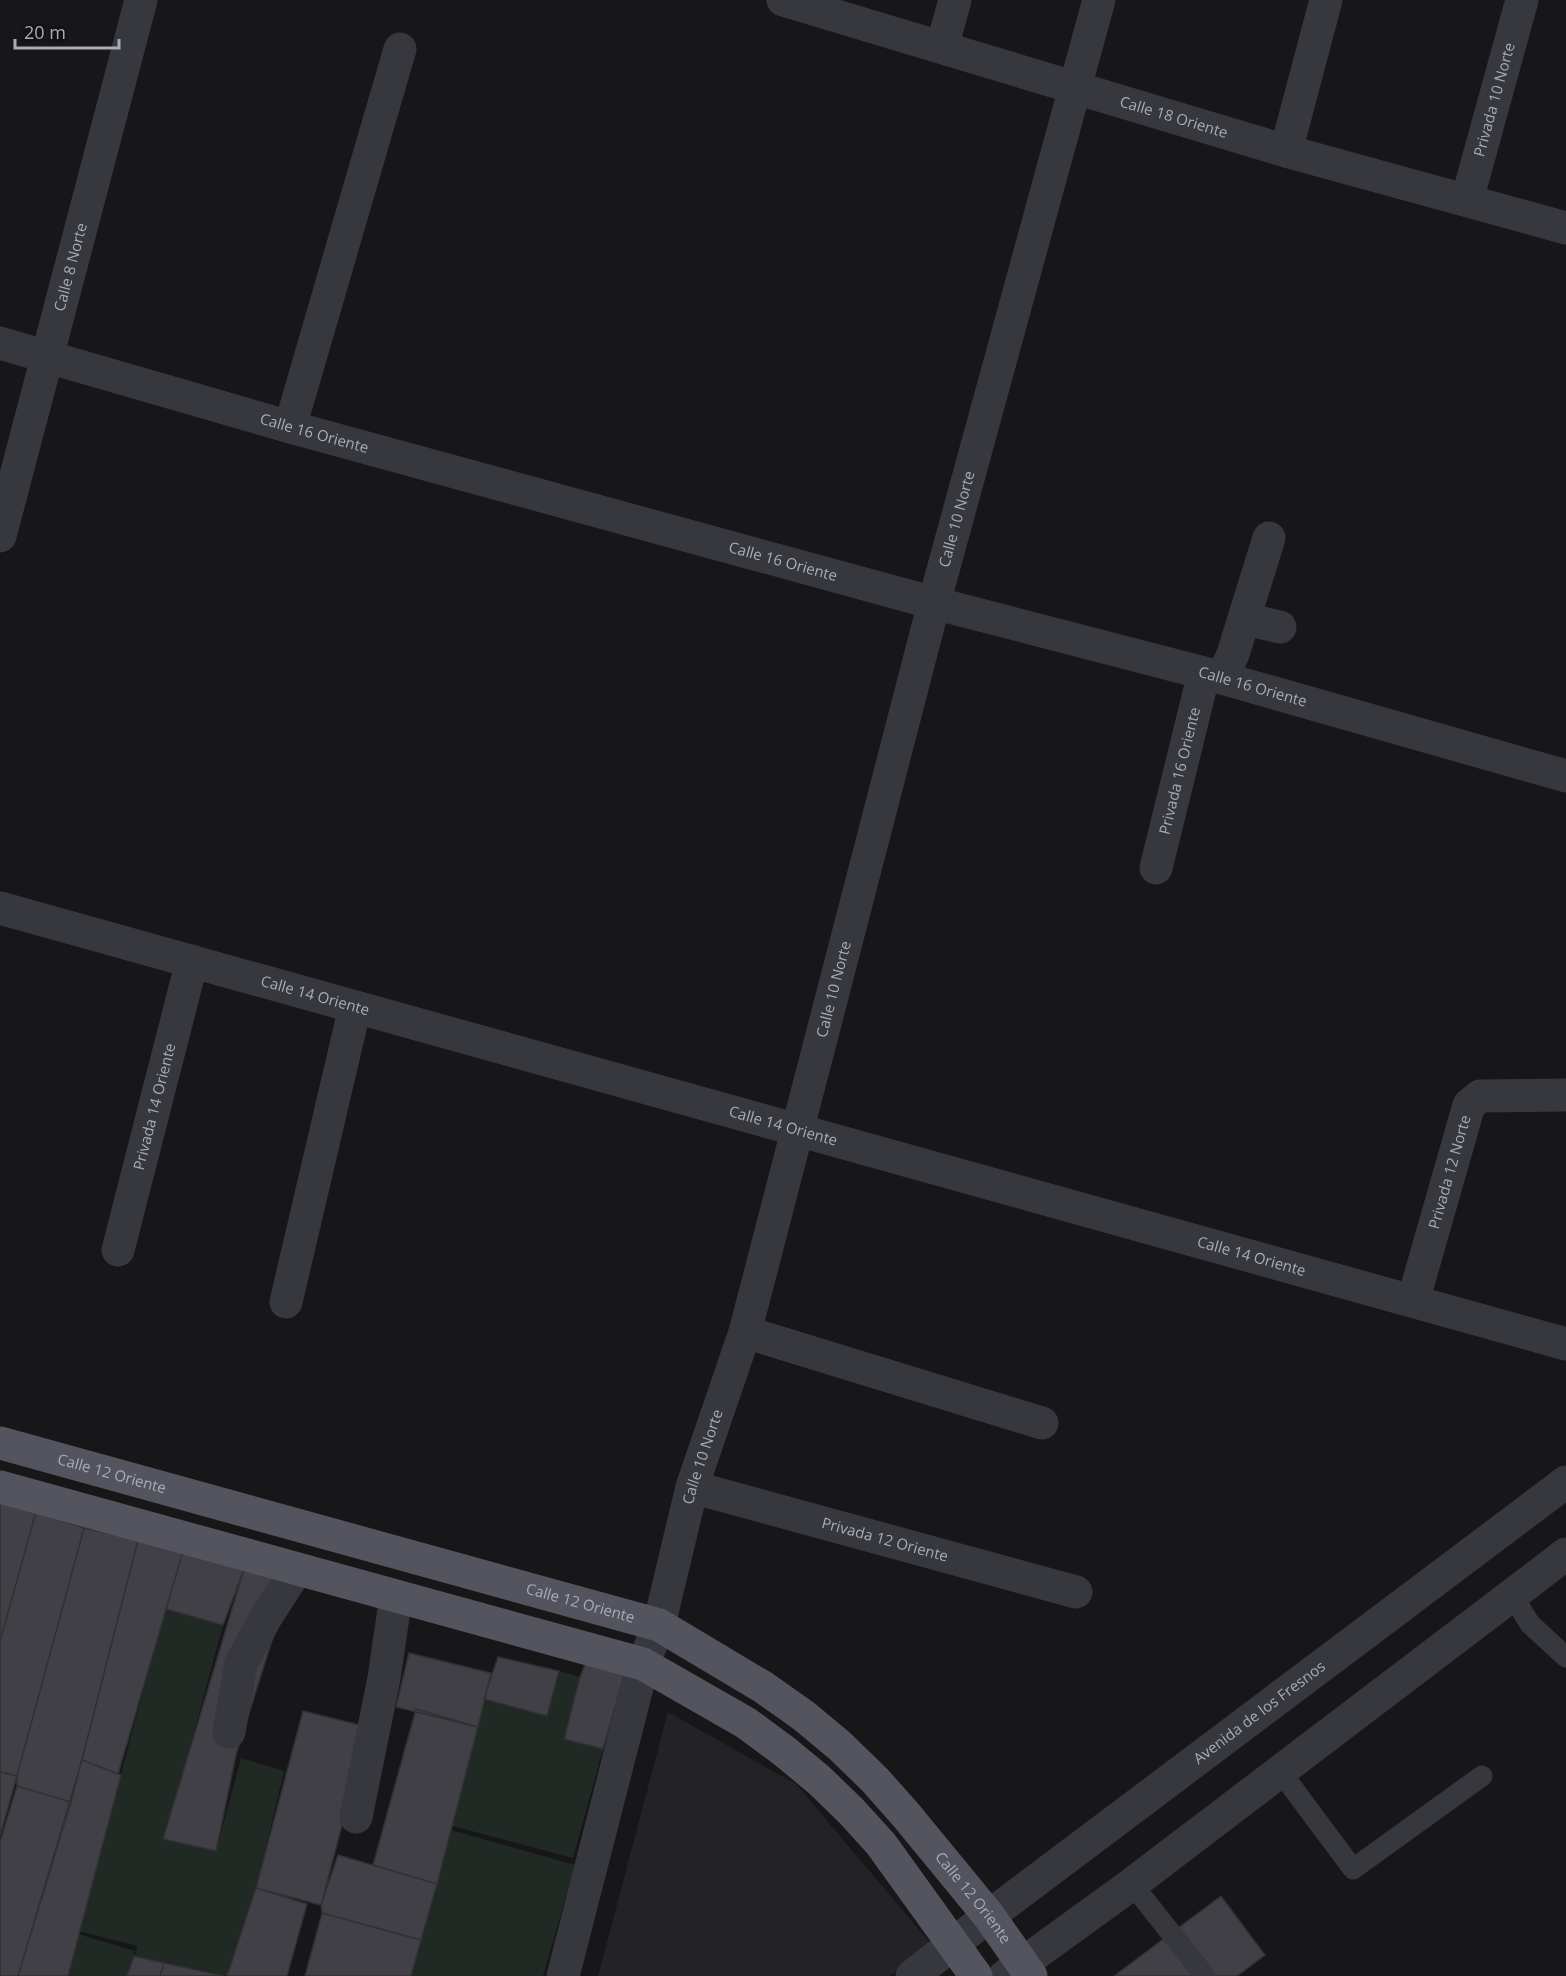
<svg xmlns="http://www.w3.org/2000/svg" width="1566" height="1976" font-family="'Open Sans',sans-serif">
<rect width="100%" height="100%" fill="#171719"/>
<path fill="#232226" d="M668 1712 796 1784 932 1945 890 1976H598Z"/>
<path fill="#202923" d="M165 1609 223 1625 165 1839 216 1851 241 1758 284 1771 256 1888 227 1976 135 1957 137 1946 79 1931Z
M559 1671 580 1677 564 1738 603 1749 573 1858 449 1825 484 1699 547 1716Z
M451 1830 575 1865 543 1976H411Z
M78 1934 135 1951 128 1976H65Z"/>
<path fill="#414046" stroke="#313035" stroke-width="1.5" d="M0 1502 36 1512 0 1641Z
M36 1512 84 1528 17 1776 0 1772V1641Z
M84 1528 138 1540 71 1802 17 1786V1776Z
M138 1540 183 1551 118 1774 82 1760Z
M183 1551 244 1569 223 1625 166 1609Z
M244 1569 290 1583 236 1755 216 1851 163 1839Z
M409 1653 491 1673 478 1727 396 1707Z
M498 1657 559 1671 547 1716 484 1699Z
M588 1657 624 1676 603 1749 564 1739 580 1677Z
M416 1709 478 1727 437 1884 373 1865Z
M303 1711 368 1727 321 1905 256 1888Z
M82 1760 121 1775 68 1976H18Z
M0 1772 17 1776 0 1836Z
M17 1786 71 1802 18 1976H0V1842Z
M338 1855 437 1884 421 1940 322 1913 321 1905Z
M256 1888 307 1904 287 1976H227Z
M1221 1896 1265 1955 1237 1976H1114Z
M322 1913 421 1940 411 1976H305Z
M134 1956 164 1963 160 1976H127Z
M164 1963 224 1976H160Z"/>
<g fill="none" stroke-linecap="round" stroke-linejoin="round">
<path stroke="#37373e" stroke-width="21" d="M1512 1595 1530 1624 1566 1657
M1280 1771 1353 1869 1482 1776
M1132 1884 1205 1976"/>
<g stroke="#37373e" stroke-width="33">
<path id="s1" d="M783 0 1286 151 1566 228"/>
<path d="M942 47 955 0"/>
<path d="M1286 151 1326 0"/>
<path id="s2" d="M1467 200 1522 0"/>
<path id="s3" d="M0 343 290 427 934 603 1204 673 1566 776"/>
<path d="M290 427 400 49"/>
<path id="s4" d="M0 536 141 0"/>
<path d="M1244 619 1280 627"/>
<path d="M1222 678 1233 654 1269 538"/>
<path id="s5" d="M1156 868 1204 673"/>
<path id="s6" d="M0 908 1566 1344"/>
<path id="s7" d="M118 1250 192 961"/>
<path id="s8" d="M1413 1301 1469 1105 1480 1096 1566 1095"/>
<path d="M286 1302 355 1007"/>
<path d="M745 1332 1042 1423"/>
<path id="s9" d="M692 1487 1076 1592"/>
<path d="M229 1732 241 1663 266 1617 297 1569"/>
<path d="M356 1817 384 1678 396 1596"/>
<path id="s10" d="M563 1976 643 1664 659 1625 692 1487 745 1332 934 603 1099 0"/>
<path id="s11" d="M912 1976 989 1916 1566 1482"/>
<path d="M1005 1976 1132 1884 1566 1554"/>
</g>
<g stroke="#53545d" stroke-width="33">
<path id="s12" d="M0 1443 659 1625 763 1687 804 1716 840 1746 875 1780 906 1815 989 1916 1031 1976"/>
<path d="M0 1487 643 1664 746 1723 784 1751 819 1780 851 1811 881 1844 976 1976"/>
</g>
</g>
<g text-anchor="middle" stroke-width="6" stroke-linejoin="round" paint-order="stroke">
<g font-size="15" fill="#a8abb9" stroke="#121114">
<text dy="5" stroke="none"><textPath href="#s2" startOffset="104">Privada 10 Norte</textPath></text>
<text dy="5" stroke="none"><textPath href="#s1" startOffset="408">Calle 18 Oriente</textPath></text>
<text dy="5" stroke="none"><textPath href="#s4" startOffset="278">Calle 8 Norte</textPath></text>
<text dy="5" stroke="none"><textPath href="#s3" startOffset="327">Calle 16 Oriente</textPath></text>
<text dy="5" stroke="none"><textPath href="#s10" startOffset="1510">Calle 10 Norte</textPath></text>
<text dy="5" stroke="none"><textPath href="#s3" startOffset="813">Calle 16 Oriente</textPath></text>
<text dy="5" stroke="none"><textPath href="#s3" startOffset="1299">Calle 16 Oriente</textPath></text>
<text dy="5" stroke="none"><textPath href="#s5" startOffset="100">Privada 16 Oriente</textPath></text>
<text dy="5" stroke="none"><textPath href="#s10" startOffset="1024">Calle 10 Norte</textPath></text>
<text dy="5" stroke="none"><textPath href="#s6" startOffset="327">Calle 14 Oriente</textPath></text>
<text dy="5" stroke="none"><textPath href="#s7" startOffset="148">Privada 14 Oriente</textPath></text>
<text dy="5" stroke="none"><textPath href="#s6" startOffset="813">Calle 14 Oriente</textPath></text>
<text dy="5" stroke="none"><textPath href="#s8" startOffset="134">Privada 12 Norte</textPath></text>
<text dy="5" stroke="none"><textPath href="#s6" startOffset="1299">Calle 14 Oriente</textPath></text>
<text dy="5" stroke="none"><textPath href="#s10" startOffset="538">Calle 10 Norte</textPath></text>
<text dy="5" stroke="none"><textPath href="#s12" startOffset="116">Calle 12 Oriente</textPath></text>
<text dy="5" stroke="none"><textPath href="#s9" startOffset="200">Privada 12 Oriente</textPath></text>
<text dy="5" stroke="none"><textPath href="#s12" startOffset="602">Calle 12 Oriente</textPath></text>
<text dy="5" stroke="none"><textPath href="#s11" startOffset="436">Avenida de los Fresnos</textPath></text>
<text dy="5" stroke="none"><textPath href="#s12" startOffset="1104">Calle 12 Oriente</textPath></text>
</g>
</g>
<path d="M15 39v9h104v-9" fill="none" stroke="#a8abb9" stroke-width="3"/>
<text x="24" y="39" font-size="18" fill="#a8abb9" stroke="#121114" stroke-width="4.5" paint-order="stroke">20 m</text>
</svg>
